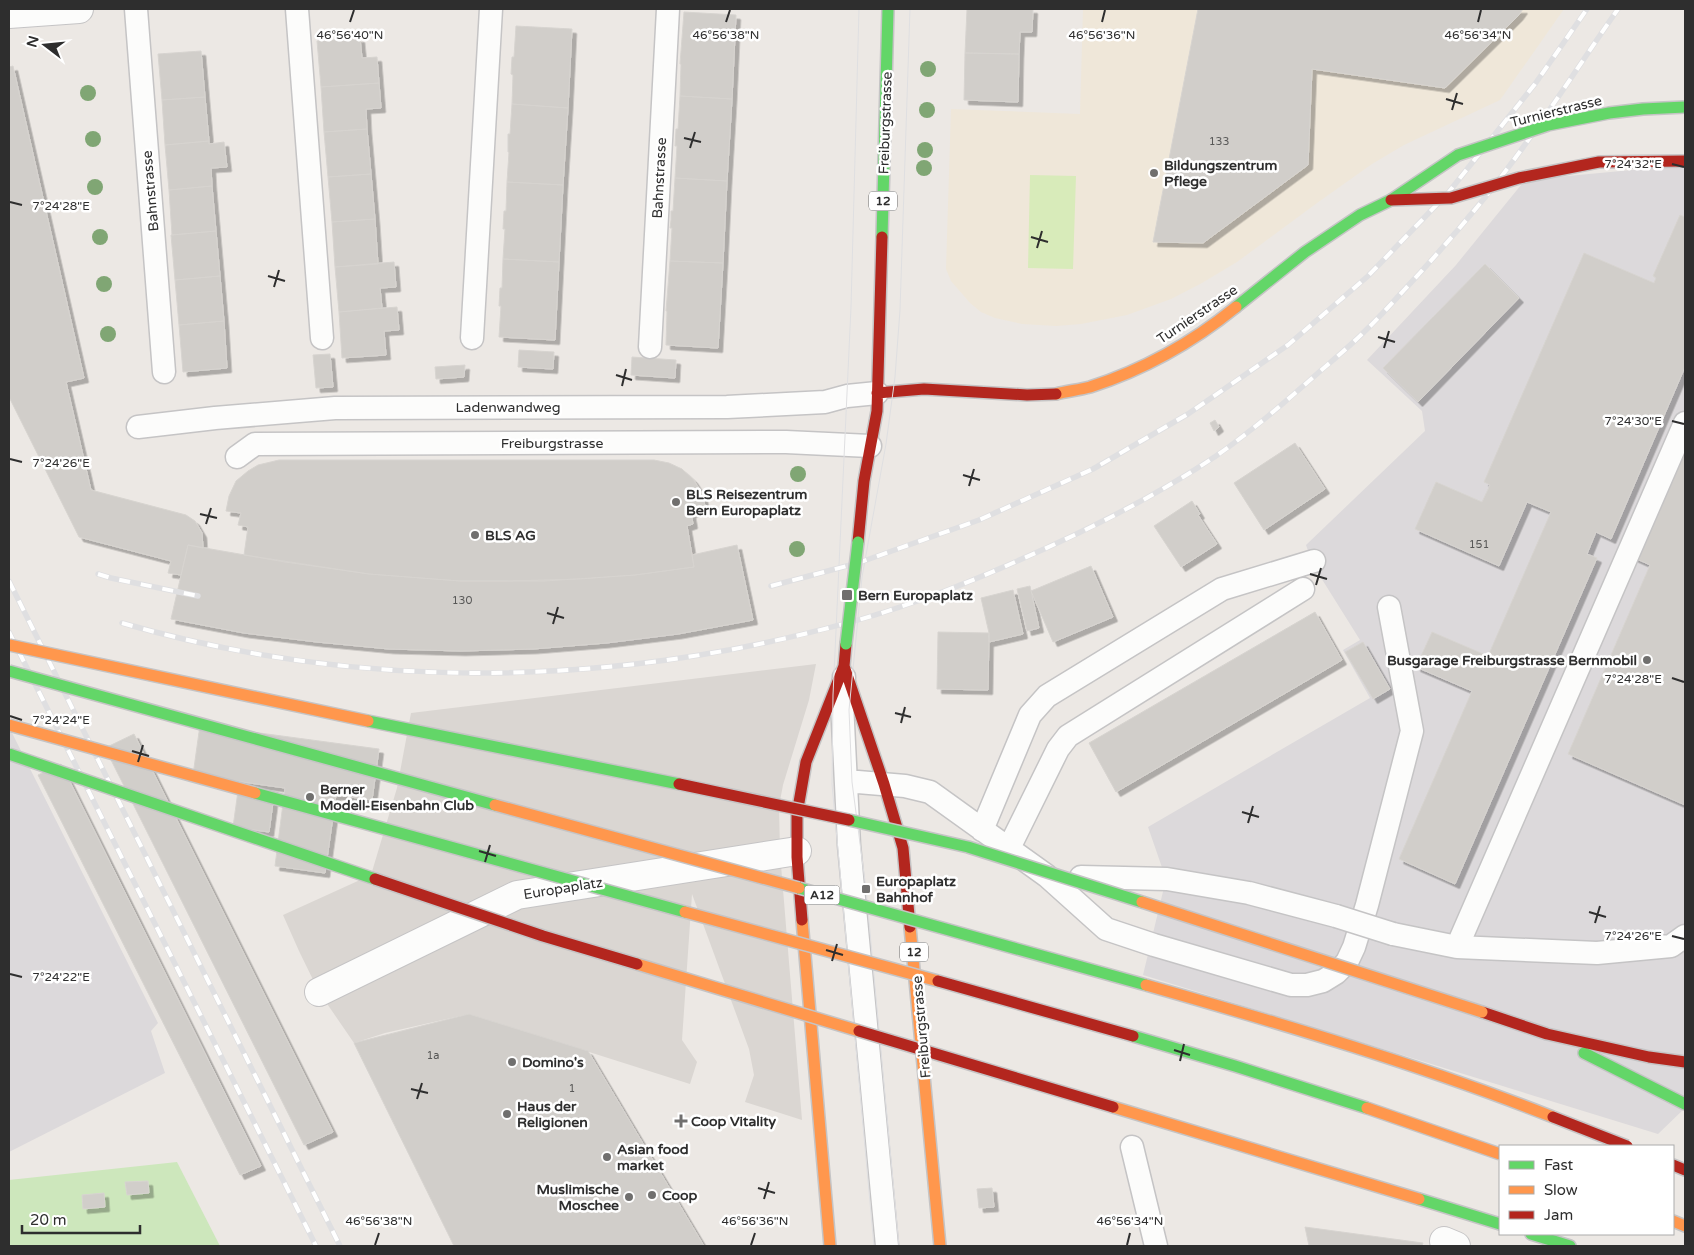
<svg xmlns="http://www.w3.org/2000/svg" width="1694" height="1255" font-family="'Varela Round',sans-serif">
<defs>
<filter id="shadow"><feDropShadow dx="4.5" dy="4.5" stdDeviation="0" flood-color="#0004"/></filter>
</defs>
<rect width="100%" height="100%" fill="#ece8e4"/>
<path fill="#dcd9db" d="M1685 165V1108L1658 1134 1143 975 1166 879 1148 827 1370 698 1343 650 1360 640 1313 565 1306 545 1425 431 1422 411 1367 360 1456 265 1525 180Z
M9 727 158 1023 151 1031 165 1073 9 1152Z"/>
<path fill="#efe7d9" d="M1083 9H1564L1500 100 1404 145 1372 164 1317 203 1237 262 1202 283 1171 299 1127 315 1081 324 1056 326 1022 324 995 318 981 312 970 303 951 281 946 269 951 109 1080 114Z"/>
<path fill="#cde7bc" d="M177 1162 220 1246H9V1180Z"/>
<path fill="#d8ebba" d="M1030 175 1076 176 1073 269 1028 268Z"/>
<path fill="#dad6d2" d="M816 664 809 700 783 785 779 806 780 853 802 1120 745 1102 754 1075 749 1049 692 894 682 1040 697 1062 690 1084 469 1014 385 1033 354 1043 319 992 299 951 283 915 371 875 397 788 411 713Z"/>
<path fill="#d1ceca" stroke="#d7d4d0" filter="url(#shadow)" d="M967 9H1033L1032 32H1020L1019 54 965 53Z
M1198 9H1523L1518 16 1445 88 1312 69 1308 165 1203 243 1153 242Z
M684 12 736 15 732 99 680 96 681 64H680Z
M516 26 572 29 568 108 512 104 513 75 511 74 512 57H514Z
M360 38 362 58 377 57 379 83 321 87 317 41Z
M201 51 205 97 162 100 158 54Z
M965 53 1019 54 1018 102 964 100Z
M13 66 84 378 66 382 91 490 186 515 195 521 202 533 203 548 188 545 181 575 168 573 171 561 79 537 9 397V67Z
M379 83 381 108 366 109 367 129 324 132 321 87Z
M680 96 732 99 727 181 675 178 677 146H675L676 129H678Z
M205 97 209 141 165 145 162 100Z
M512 104 568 108 563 185 507 182 509 152H508V134H510Z
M367 129 371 174 328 177 324 132Z
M209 141V144L224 142 227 167 211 168 212 186 169 190 165 145Z
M371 174 375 219 332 222 328 177Z
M675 178 727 181 723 263 670 261 672 228H670L671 220V211H673Z
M507 182 563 185 559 262 503 259 505 229H503L504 211H506Z
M212 186 216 231 172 235 169 190Z
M1680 215 1685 217V367L1611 539 1596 532 1587 554 1597 558 1455 884 1399 859 1472 691 1416 667 1432 632 1488 656 1551 512 1527 502 1499 566 1415 529 1436 482 1482 502 1490 485 1484 482 1584 253 1654 283 1656 278 1653 276Z
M375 219 378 264 335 267 332 222Z
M216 231 220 276 175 280 171 235Z
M503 259 559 262 555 340 499 337 501 306H499L500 288H502Z
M670 261 723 263 718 348 666 345 667 311H666Z
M394 262 396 287 380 288 382 308 339 312 335 267Z
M1485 264 1519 298 1418 402 1383 368Z
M220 276 224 321 179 325 175 280Z
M397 307 399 330 384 331 386 355 342 358 339 312Z
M224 321 227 368 183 372 179 325Z
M519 350 554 352 553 369 518 367Z
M330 354 333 387 316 388 313 355Z
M632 357 676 360 675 378 631 375Z
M465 365 464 377 436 379 435 367Z
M1215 420 1219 427 1214 431 1210 423Z
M1685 430V805L1568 754 1650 565 1626 554Z
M1295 443 1325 489 1264 530 1234 483Z
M279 460H654L669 463 682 469 693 479 702 493 706 510 691 513 693 524 687 526 694 567 635 575 545 581H460L369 574 244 555 248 527 238 525 241 513 226 511 229 496 236 481 248 471 258 465Z
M1192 501 1200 514 1198 515 1217 544 1181 567 1154 526Z
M188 545 285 562 369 574 460 581H507L580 579 635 575 694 567 692 555 737 545 753 620 678 634 606 643 533 649 461 651 389 649 317 642 244 633 171 619Z
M1091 566 1113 617 1053 642 1031 591Z
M1030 586 1039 628 1027 631 1017 589Z
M1013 590 1023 634 989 642V633L981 598Z
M1315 612 1342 660 1116 792 1089 743Z
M938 632 989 633 988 690 937 689Z
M1363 642 1390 689 1373 699 1345 652Z
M200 725 379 749 372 800 336 795 325 873 275 866 285 788 193 775Z
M134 734 333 1132 304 1145 105 748Z
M61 764 261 1166 240 1175 38 775Z
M238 791 274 795 269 832 233 827Z
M469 1014 588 1051 704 1246H454L354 1043Z
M148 1181 149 1193 127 1195 125 1182Z
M992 1188 994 1207 979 1208 977 1189Z
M104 1193 105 1207 83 1209 82 1195Z
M1305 1227 1423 1243 1422 1246H1309Z"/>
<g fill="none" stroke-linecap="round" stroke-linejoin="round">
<g stroke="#c5c4c5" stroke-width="25">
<path id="lane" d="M136 9 164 372
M297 9 322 338
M472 338 491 9
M650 347 668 9
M138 427 215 418 335 408 727 407 825 402 847 396 877 393
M237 457 255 444 786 442 870 446
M844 677 842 703 849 845 887 1246
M846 781 905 786 930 792 1047 876 1106 929 1154 945 1291 985H1307L1323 981 1336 973 1347 962 1354 947 1367 905 1412 731 1389 607
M982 830 1030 715 1047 696 1222 589 1314 561
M1009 848 1058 749 1068 736 1303 589
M1081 877 1167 879 1249 893 1336 916
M1393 934 1457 947 1597 953 1671 946 1685 936
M1457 947 1685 423
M1132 1147 1156 1246"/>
</g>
<g stroke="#c5c4c5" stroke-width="30">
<path id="street" d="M9 14 79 9
M319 992 517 895 797 851
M1444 1241 1456 1246"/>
</g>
<g stroke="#c5c4c5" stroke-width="14">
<path id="fast" d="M882 237 888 9
M1236 307 1305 252 1360 215 1391 200
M1584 1053 1685 1104
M1419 1199 1500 1224
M1531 1234 1570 1246"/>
</g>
<g stroke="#c5c4c5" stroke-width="14">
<path id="slow" d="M1056 394C1067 391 1079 390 1090 387 1143 370 1193 342 1236 307
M802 920 830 1246
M910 927 940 1246
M1673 1221 1685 1226"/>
</g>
<g stroke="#c5c4c5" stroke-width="14">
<path id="jam" d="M877 393 924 389 1027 395 1056 394
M858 542 864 481 877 411 882 237
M844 666 884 784 903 848 910 927
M802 920 797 857V814L806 762 844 666 846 644
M1482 1012 1547 1034 1649 1057 1685 1062
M1673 1165 1685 1170"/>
</g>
<use href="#lane" stroke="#fcfcfb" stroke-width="22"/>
<use href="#street" stroke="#fcfcfb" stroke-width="28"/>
<use href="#fast" stroke="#63d668" stroke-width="11"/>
<use href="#slow" stroke="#ff974d" stroke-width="11"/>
<use href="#jam" stroke="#b3261e" stroke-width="11"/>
<path stroke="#dfdfe1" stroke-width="1" d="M859 9 851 307 833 695 832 784 874 1246
M899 1246 866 889 852 782 849 710 862 577 886 444 895 377 900 310 910 9"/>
<g stroke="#dfdfe1" stroke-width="5.5">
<path id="rail" d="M98 574 111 578 198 596
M9 581 340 1246
M771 586 858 563 979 520 1093 469 1188 414 1288 345 1368 276 1448 193 1535 84 1587 9
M122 623C331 683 552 688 764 643 810 633 856 622 900 607 939 594 977 579 1015 562 1084 532 1153 498 1216 456 1252 431 1285 402 1318 373 1333 360 1349 347 1364 332 1379 318 1392 303 1406 288 1434 258 1461 227 1487 195 1534 136 1575 71 1618 9
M9 632 316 1246"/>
</g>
<use href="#rail" stroke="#fff" stroke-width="4" stroke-dasharray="11" stroke-linecap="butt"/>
<g stroke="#c5c4c5" stroke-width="25" stroke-linecap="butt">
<path id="lane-bridge" d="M1336 916 1393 934"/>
</g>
<g stroke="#c5c4c5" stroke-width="14" stroke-linecap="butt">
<path id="fast-bridge" d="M1391 200 1458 155 1548 125 1609 113 1643 109 1685 107
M846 644 858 542
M9 671 495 805
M368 721 679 784
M9 754 375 879
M255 793 685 912
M849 820 968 847 1142 902
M799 888 1146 985
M1133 1036 1235 1066 1367 1108"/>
</g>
<g stroke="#c5c4c5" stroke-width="14" stroke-linecap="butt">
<path id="slow-bridge" d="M9 645 368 721
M9 725 255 793
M495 805 799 888
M1142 902 1482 1012
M685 912 938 981
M637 964 859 1031
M1146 985C1283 1024 1421 1065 1553 1117
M1113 1107 1419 1199
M1367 1108 1500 1154"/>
</g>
<g stroke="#c5c4c5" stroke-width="14" stroke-linecap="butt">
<path id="jam-bridge" d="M1391 200 1451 198 1519 178 1599 162 1685 161
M679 784 849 820
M375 879 543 936 637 964
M938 981 1133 1036
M859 1031 1113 1107
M1553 1117 1627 1146"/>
</g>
<use href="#lane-bridge" stroke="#fcfcfb" stroke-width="22"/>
<use href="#fast-bridge" stroke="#63d668" stroke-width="11"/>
<use href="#slow-bridge" stroke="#ff974d" stroke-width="11"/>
<use href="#jam-bridge" stroke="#b3261e" stroke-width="11"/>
</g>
<g fill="#80a674">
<circle cx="928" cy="69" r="8"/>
<circle cx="88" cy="93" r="8"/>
<circle cx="927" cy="110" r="8"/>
<circle cx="93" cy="139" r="8"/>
<circle cx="925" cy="150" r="8"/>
<circle cx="924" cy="168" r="8"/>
<circle cx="95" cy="187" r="8"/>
<circle cx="100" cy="237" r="8"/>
<circle cx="104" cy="284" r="8"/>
<circle cx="108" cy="334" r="8"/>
<circle cx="798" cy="474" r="8"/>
<circle cx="797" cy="549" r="8"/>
</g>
<path fill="none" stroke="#2e2e2e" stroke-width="2" d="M350 22 354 10M726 22 730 10M1102 22 1105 10M1478 22 1481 10M1446 99 1463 104M1452 110 1457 93M684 138 701 142M690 148 695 132M1672 164 1684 167M10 202 22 205M1031 237 1048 242M1037 248 1042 231M268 276 285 281M274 287 279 270M1378 337 1395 342M1384 348 1389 331M616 375 632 380M622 386 626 369M1672 421 1684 424M10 459 22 462M963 475 980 480M969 486 974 469M200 514 217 518M206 524 211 508M1310 574 1327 579M1316 585 1321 568M547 613 564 618M553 624 558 607M1672 678 1684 682M895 713 911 717M10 716 22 720M901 723 905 707M132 751 149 756M138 762 143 745M1242 812 1259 817M1248 823 1253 806M479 851 496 856M485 862 490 845M1589 912 1606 917M1595 923 1600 906M1672 936 1684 939M826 950 843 955M832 961 837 944M10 974 22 977M1174 1050 1190 1055M1180 1061 1184 1044M411 1089 428 1093M417 1099 422 1083M758 1188 775 1193M764 1199 769 1182M375 1245 379 1233M751 1245 755 1233M1127 1245 1130 1233"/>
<g fill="#706f6e" stroke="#fff" stroke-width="2">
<circle cx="1154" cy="173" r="5"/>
<circle cx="676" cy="502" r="5"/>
<circle cx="475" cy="535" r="5"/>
<rect x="841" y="589" width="12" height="12" rx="2.5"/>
<circle cx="1647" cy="660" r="5"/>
<circle cx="310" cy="797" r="5"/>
<rect x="861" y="884" width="10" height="10" rx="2.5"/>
<circle cx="512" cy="1062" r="5"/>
<circle cx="507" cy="1114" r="5"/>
<path d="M678.5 1113.5h5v5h5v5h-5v5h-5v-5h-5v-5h5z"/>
<circle cx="607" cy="1157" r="5"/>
<circle cx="652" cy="1195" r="5"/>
<circle cx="629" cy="1197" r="5"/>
</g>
<g text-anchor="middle" stroke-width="5" stroke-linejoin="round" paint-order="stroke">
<g font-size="11" fill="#585857">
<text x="1219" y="145">133</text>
<text x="1479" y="548">151</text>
<text x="462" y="604">130</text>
<text x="433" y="1059">1a</text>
<text x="572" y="1092">1</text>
</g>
<g fill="#fff" stroke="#6d6d6d" stroke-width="1">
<rect x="869" y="191.5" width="28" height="19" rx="4"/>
<rect x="804.5" y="885.5" width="35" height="19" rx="4"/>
<rect x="900" y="942.5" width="28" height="19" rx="4"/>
</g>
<g font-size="12" font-weight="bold" fill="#2e2e2e">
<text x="883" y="205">12</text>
<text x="822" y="899">A12</text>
<text x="914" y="956">12</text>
</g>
<g font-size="14" fill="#2e2e2e" stroke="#fff">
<text transform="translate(1556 111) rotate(-14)" y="5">Turnierstrasse</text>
<text transform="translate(885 123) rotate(-88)" y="5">Freiburgstrasse</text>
<text transform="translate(659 178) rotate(-87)" y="5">Bahnstrasse</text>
<text transform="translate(150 191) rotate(-95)" y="5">Bahnstrasse</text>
<text transform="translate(1197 314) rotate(-34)" y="5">Turnierstrasse</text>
<text x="508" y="412">Ladenwandweg</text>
<text x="552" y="448">Freiburgstrasse</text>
<text transform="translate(563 888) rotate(-9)" y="5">Europaplatz</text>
<text transform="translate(921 1027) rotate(-95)" y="5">Freiburgstrasse</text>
</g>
<g font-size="14" font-weight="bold" fill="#2e2e2e" stroke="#fff" text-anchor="start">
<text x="1164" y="170">Bildungszentrum<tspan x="1164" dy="16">Pflege</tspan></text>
<text x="686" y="499">BLS Reisezentrum<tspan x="686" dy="16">Bern Europaplatz</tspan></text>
<text x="485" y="540">BLS AG</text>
<text x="858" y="600">Bern Europaplatz</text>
<text x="1637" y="665" text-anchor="end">Busgarage Freiburgstrasse Bernmobil</text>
<text x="320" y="794">Berner<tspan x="320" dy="16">Modell-Eisenbahn Club</tspan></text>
<text x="876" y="886">Europaplatz<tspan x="876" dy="16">Bahnhof</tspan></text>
<text x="522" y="1067">Domino's</text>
<text x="517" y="1111">Haus der<tspan x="517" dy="16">Religionen</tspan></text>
<text x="691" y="1126">Coop Vitality</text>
<text x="617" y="1154">Asian food<tspan x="617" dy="16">market</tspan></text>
<text x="619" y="1194" text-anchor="end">Muslimische<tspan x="619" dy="16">Moschee</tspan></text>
<text x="662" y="1200">Coop</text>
</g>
</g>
<g font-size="12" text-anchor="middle" fill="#2e2e2e" stroke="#fff" stroke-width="5" stroke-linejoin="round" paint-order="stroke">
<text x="350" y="39">46°56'40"N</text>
<text x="726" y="39">46°56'38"N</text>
<text x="1102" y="39">46°56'36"N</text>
<text x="1478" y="39">46°56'34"N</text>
<text x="1633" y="168">7°24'32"E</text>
<text x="61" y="210">7°24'28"E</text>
<text x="1633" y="425">7°24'30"E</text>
<text x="61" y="467">7°24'26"E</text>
<text x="1633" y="683">7°24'28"E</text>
<text x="61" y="724">7°24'24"E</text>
<text x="1633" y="940">7°24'26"E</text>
<text x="61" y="981">7°24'22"E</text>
<text x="379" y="1225">46°56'38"N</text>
<text x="755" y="1225">46°56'36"N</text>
<text x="1130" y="1225">46°56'34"N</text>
</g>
<rect width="1694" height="1255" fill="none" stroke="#2e2e2e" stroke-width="20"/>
<rect x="1499" y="1145" width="175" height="90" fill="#ffffff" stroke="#ababab"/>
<rect x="1509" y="1161" width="25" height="8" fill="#63d668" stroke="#ababab"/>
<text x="1544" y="1170" font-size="15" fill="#2e2e2e">Fast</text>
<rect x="1509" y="1186" width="25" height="8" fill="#ff974d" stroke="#ababab"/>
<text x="1544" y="1195" font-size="15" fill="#2e2e2e">Slow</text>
<rect x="1509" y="1211" width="25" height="8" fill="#b3261e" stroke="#ababab"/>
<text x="1544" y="1220" font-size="15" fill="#2e2e2e">Jam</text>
<g transform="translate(45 45) rotate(286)" stroke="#ffffff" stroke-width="4" paint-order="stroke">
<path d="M0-4L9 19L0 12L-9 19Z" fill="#2e2e2e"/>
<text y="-8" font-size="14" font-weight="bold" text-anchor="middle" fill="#2e2e2e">N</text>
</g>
<path d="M22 1225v8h118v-8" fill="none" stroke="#2e2e2e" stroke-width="2.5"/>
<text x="30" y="1225" font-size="15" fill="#2e2e2e" stroke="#ffffff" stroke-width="4" paint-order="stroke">20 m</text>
</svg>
